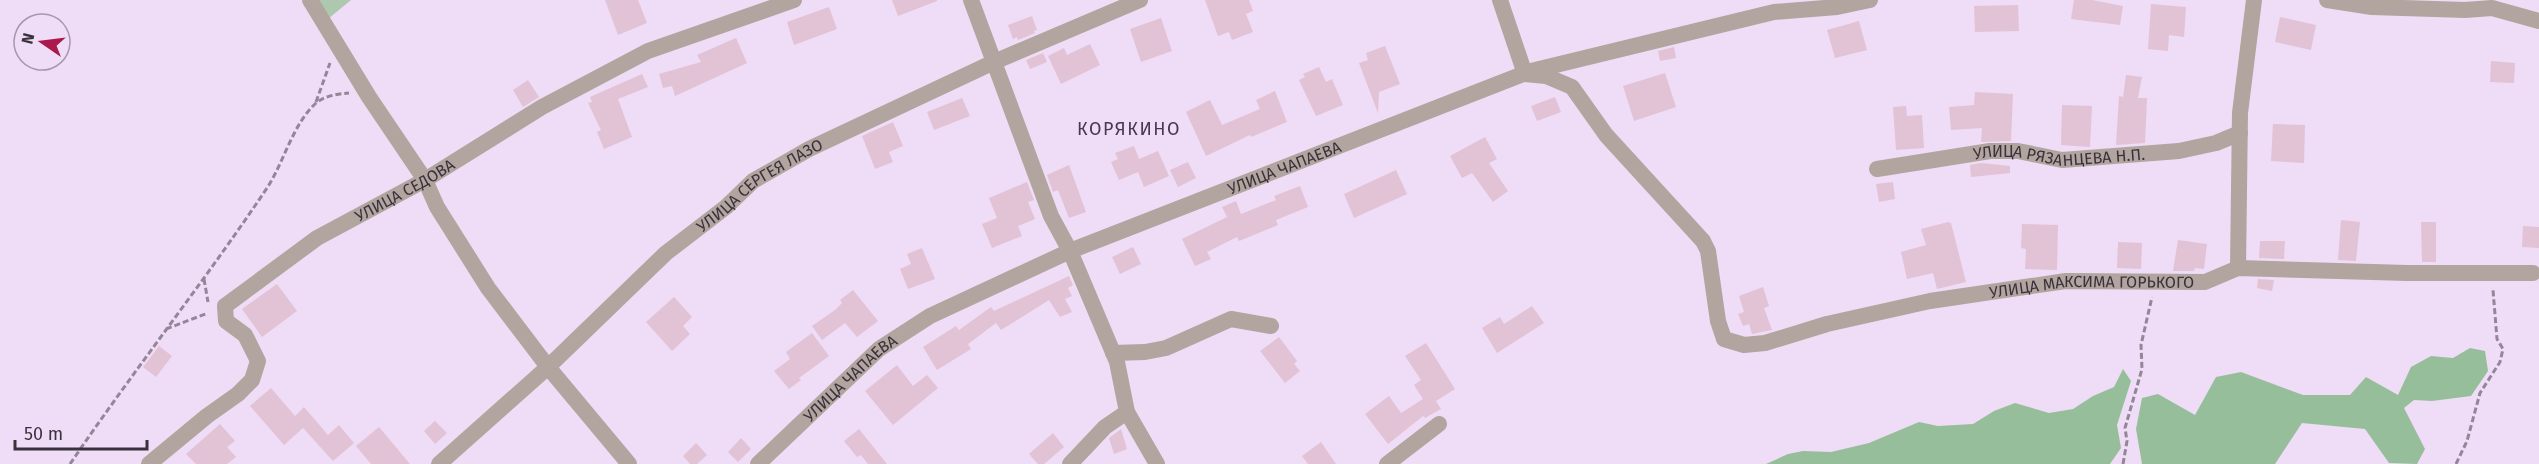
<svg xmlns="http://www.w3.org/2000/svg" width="2539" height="464" font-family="'Fira Sans',sans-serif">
<rect width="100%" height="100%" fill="#efdcf6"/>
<path fill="#aec8b0" d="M317 0H351L328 19Z"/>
<path fill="#97be9b" d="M2470 348 2485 351 2488 371 2471 396 2432 401 2414 400 2404 408 2425 449 2417 464 2389 463 2365 429 2302 423 2275 464H2142L2136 429 2142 398 2158 394 2195 415 2216 377 2241 372 2303 395H2350L2366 377 2398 395 2411 367 2431 356 2453 358Z
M2123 369 2131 381 2117 425 2121 448 2110 464H1766L1788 454 1803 451 1831 452 1869 443 1919 422 1938 426 1973 424 1994 411 2015 403 2049 413 2073 409 2093 396 2114 387Z"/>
<path fill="#e1c3d5" d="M605 0H638L647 23 618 35Z
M892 0H937V1L898 16Z
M1205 0H1249L1253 11 1246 14 1253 32 1232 40 1229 32 1218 36Z
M2074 0H2092L2123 6 2120 25 2071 19Z
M2151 4 2186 7 2184 37 2169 35 2168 51 2148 49Z
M2018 5 2019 31 1975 32 1974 6Z
M829 7 837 29 794 45 787 22Z
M1032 16 1037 30 1034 31 1035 33 1018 40 1017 37 1013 39 1008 25Z
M2280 17 2316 25 2311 50 2275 42Z
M1161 18 1172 51 1141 62 1130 29Z
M1859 21 1867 50 1835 58 1827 30Z
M736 38 747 63 675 96 672 86 663 88 659 74 701 62 697 55Z
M1090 44 1100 65 1061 84 1048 56 1064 48 1067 55Z
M1385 46 1400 84 1379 92 1378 113 1359 63 1368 60 1366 53Z
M1674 47 1676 58 1660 61 1658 51Z
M1043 53 1047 62 1030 69 1026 60Z
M2491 61 2515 63 2514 83 2490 82Z
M1319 67 1326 82 1332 79 1343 105 1316 116 1299 80 1305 77 1303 74Z
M1665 73 1676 107 1634 121 1623 86Z
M642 74 648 87 618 99 632 137 604 149 597 132 601 130 588 103 592 102 590 97Z
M2126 75 2142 77 2138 98H2147L2145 143 2116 145 2119 96 2123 97Z
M528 80 539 97 523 107 513 90Z
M1275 91 1287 122 1251 137 1250 135 1206 156 1186 112 1210 100 1222 125 1260 109 1256 100Z
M1975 92 2013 94 2011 141 1981 142 1982 128 1951 130 1949 107 1974 105Z
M1555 97 1561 112 1537 121 1531 106Z
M962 98 970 116 934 130 927 112Z
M2062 105 2092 106 2090 147 2061 145Z
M1906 106 1907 116 1922 115 1924 148 1896 150 1893 107Z
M893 122 903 146 889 152 893 162 875 169 862 136Z
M2273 124 2305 125 2304 163 2271 161Z
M1485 137 1497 159 1489 163 1508 191 1493 202 1472 173 1462 178 1450 156Z
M1134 146 1139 159 1158 151 1169 176 1144 187 1138 172 1119 180 1111 162 1118 159 1115 153Z
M1188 162 1196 178 1178 187 1170 170Z
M1981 163 2010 166V173L1971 177 1970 165Z
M1069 165 1086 212 1069 218 1058 190 1053 192 1047 175Z
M1396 170 1407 194 1354 218 1344 194Z
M1027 182 1034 200 1028 202 1035 219 1018 226 1022 236 992 248 982 224 997 218 989 198Z
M1893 182 1895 199 1879 202 1876 184Z
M1300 186 1308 207 1276 220 1278 225 1239 241 1237 237 1207 252 1211 259 1195 266 1182 239 1227 217 1222 207 1236 201 1241 214 1276 200 1274 196Z
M2341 220 2360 222 2356 261 2338 260Z
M1948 222 1951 223 1966 282 1937 289 1933 273 1907 279 1901 252 1926 245 1921 229Z
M2421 222H2436V262H2422Z
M2022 224 2058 225 2057 270 2025 269 2026 249 2021 248Z
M2523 226 2539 227V248L2522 247Z
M2178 240 2207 244 2204 269 2195 268 2194 271H2173Z
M2260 241H2285L2284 259 2259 258Z
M2118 242 2142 243 2141 269 2117 268Z
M1133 247 1141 264 1120 274 1112 257Z
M922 248 935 279 908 289 900 269 911 264 907 254Z
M1069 276 1073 285 1068 288 1072 296 1065 299 1072 312 1060 317 1049 300 1001 330 996 323 968 344 971 349 937 370 923 347 956 326 959 330 991 307 994 311Z
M2258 279 2274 280 2272 291 2257 288Z
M277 284 297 311 262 337 242 309Z
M1763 287 1769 306 1764 308 1772 330 1752 334 1749 324 1743 326 1738 314 1744 312 1739 296Z
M853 290 878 321 857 337 845 323 822 340 812 326 835 310 842 303 840 300Z
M674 297 692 317 683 326 690 334 672 351 646 322Z
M1532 306 1544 323 1497 353 1482 328 1500 317 1504 324Z
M812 333 829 356 799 378 801 380 789 389 774 371 790 359 786 352Z
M1279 337 1297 361 1294 364 1300 371 1285 383 1260 351Z
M1426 343 1455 389 1436 401 1441 409 1425 418 1423 416 1388 444 1365 414 1389 396 1401 413 1423 399 1414 385 1421 380 1405 356Z
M159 346 172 356 156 377 143 367Z
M897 365 913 386 927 375 938 388 893 425 865 391Z
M271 388 295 416 304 407 328 435 339 425 354 443 333 461 303 428 284 445 250 406Z
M435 421 447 433 435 444 424 431Z
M220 424 235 441 227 447 236 457 227 464H196L186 454Z
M379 427 410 464H371L356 446Z
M859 429 887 464H868L861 455 857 457 844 441Z
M1121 429 1127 449 1114 454 1109 438Z
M1053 433 1064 447 1044 464H1038L1029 454Z
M741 438 751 449 738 462 728 452Z
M1321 442 1336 464H1308L1302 456Z
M696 443 707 455 697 464H690L683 456Z"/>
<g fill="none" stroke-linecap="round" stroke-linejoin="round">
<path stroke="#938698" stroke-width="3" stroke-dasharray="6 3" stroke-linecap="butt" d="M316 102 330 63
M204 279 208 302
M166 329 208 313
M70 464C134 370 204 282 267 188 284 162 292 126 315 104 324 96 336 94 349 93
M2123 464 2127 441 2125 428 2142 369 2141 345 2152 297
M2456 464 2467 441 2480 393 2500 362 2503 349 2497 339 2493 290"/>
<g stroke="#b2a49e" stroke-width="16">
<path d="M310 0 369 97 425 180 437 207 488 288 548 367 629 464"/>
<path d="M971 0 1051 216 1070 251 1117 362 1127 412 1157 464"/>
<path id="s1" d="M1500 0 1525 74 1546 76 1572 87 1606 135 1703 241 1708 251 1718 321 1724 339 1744 345 1765 343 1827 324 1930 301 2066 281 2205 282 2238 268 2407 273H2533"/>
<path d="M2327 0 2372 7 2465 10 2492 8 2539 21"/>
<path id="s2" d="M1877 169 1990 151H2018L2062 160 2179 151 2216 143 2240 133"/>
<path d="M2238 268 2240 113 2254 0"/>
<path d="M1113 353 1145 352 1166 348 1231 319 1271 326"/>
<path id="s3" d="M149 464 207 416 238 394 252 380 258 361 245 335 226 321 225 306 317 238 425 180 542 107 648 51 794 0"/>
<path id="s4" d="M439 464 548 367 666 253 726 207 753 181 809 149 994 62 1140 0"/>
<path id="s5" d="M758 464 879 349 930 316 1070 251 1531 71 1774 12 1837 7 1870 0"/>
<path d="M1070 464 1105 427 1127 412"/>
<path d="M1387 464 1439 424"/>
</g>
</g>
<g text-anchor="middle" stroke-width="4.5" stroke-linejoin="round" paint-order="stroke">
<g font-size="16" fill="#39323c" stroke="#efdcf6">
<text dy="6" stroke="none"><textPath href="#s2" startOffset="184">УЛИЦА РЯЗАНЦЕВА Н.П.</textPath></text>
<text dy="6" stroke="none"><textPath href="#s5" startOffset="612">УЛИЦА ЧАПАЕВА</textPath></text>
<text dy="6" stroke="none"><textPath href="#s4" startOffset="426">УЛИЦА СЕРГЕЯ ЛАЗО</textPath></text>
<text dy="6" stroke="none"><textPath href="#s3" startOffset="435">УЛИЦА СЕДОВА</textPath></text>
<text dy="6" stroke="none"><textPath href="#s1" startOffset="806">УЛИЦА МАКСИМА ГОРЬКОГО</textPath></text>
<text dy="6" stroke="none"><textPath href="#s5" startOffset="126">УЛИЦА ЧАПАЕВА</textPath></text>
</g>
<g font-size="18" letter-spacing="1.5" fill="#48384d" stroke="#efdcf6">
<text x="1129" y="135">КОРЯКИНО</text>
</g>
</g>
<g transform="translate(42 42) rotate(284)"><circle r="28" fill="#efdcf6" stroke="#a698ac" stroke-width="1.5"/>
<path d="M0-4.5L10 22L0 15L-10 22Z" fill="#ab184b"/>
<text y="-9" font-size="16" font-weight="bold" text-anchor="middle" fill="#39323c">N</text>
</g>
<path d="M15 440v9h132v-9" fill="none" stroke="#39323c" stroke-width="3"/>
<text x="24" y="440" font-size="18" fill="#39323c" stroke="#efdcf6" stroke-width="4.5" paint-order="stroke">50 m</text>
</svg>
